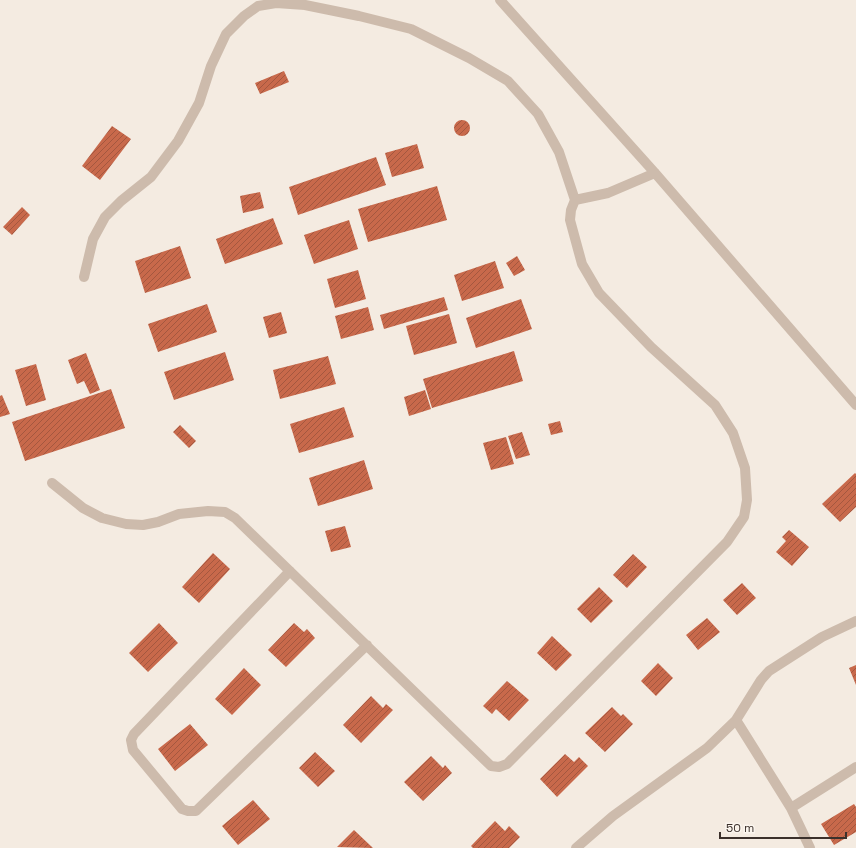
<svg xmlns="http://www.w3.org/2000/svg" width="856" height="848" font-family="'Space Grotesk',sans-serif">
<defs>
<pattern id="building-hatch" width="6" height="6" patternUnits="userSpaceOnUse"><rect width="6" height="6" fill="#c8694b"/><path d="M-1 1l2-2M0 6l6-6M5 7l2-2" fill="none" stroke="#a4573f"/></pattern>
</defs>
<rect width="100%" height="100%" fill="#f4ebe1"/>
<path fill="url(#building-hatch)" d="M284 71 289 82 260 94 255 83Z
M454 128a8 8 0 1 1 16 0a8 8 0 1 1-16 0Z
M112 126 131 139 100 180 82 166Z
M417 144 424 168 392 177 385 153Z
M376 157 386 185 298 215 289 187Z
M437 186 447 220 368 242 358 209Z
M260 192 264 208 243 213 240 196Z
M22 207 30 215 12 235 3 227Z
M273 218 283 244 225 264 216 239Z
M349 220 358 249 314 264 304 235Z
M180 246 191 278 145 293 135 261Z
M517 256 525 270 514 276 506 263Z
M495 261 504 288 462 301 454 275Z
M358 270 366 299 335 308 327 279Z
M444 297 448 310 384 329 380 315Z
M521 299 532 329 476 348 466 318Z
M207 304 217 332 158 352 148 324Z
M368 307 374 330 341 339 335 316Z
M281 312 287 333 269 338 263 317Z
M449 314 457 343 414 355 406 326Z
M514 351 523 381 432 408 423 379Z
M225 352 234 380 174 400 164 372Z
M86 353 100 390 90 394 84 381 77 384 68 360Z
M328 356 336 384 280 399 273 370Z
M36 364 46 400 26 406 15 370Z
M111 389 125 428 25 461 12 422Z
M425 390 431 409 409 416 404 397Z
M2 395 10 414 0 417V396Z
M344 407 354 437 299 453 290 424Z
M560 421 563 432 551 435 548 424Z
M180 425 196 441 189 448 173 432Z
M522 432 530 455 516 459 508 436Z
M506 437 514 464 491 470 483 443Z
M364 460 373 489 318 506 309 478Z
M855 473 856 474V507L840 522 822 504Z
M345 526 351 547 331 552 325 531Z
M789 530 809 547 792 566 776 552 786 541 782 537Z
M213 553 230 569 199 603 182 587Z
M633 554 647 567 627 588 613 575Z
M742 583 756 598 737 615 723 600Z
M599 587 613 601 591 623 577 609Z
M707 618 720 632 698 650 686 635Z
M159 623 178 643 148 672 129 653Z
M294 623 304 632 307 629 315 638 286 667 268 650Z
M552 636 572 655 556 671 537 653Z
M658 663 673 678 656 696 641 681Z
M856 665V685L849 668Z
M244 668 261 685 232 715 215 699Z
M507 681 529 700 509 721 496 709 492 714 483 706Z
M371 696 383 708 386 704 393 710 361 743 343 725Z
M612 707 621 716 623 714 633 724 605 752 585 733Z
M190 724 208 745 175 771 158 749Z
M315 752 335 771 318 787 299 768Z
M565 754 574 762 579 757 588 766 557 797 540 779Z
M431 756 443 768 445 765 452 773 423 801 404 782Z
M253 800 270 819 238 845 222 826Z
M854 804 856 807V832L834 845 821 824Z
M495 821 505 831 509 826 520 837 509 848H473L471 846Z
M354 830 373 848 337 847Z"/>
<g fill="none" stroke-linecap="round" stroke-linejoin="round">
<path stroke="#cdbbac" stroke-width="10" d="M500 0 655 173 856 405
M575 200 608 193 655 173
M52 483 83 508 102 518 126 524 143 525 158 522 179 514 208 511 225 512 235 518 491 766 499 767 507 764 727 542 744 517 747 500 745 468 733 433 715 405 651 347 599 293 582 264 570 220 571 210 575 200 559 152 538 114 508 81 469 58 411 29 359 16 305 5 276 3 258 6 244 16 226 34 211 66 199 103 178 141 151 177 121 201 105 217 93 239 84 277
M290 571 134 734 131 740 133 750 182 809 188 811H196L367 645
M736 720 791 808 810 848
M791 808 856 767
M576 848 613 816 707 748 736 720 761 680 769 671 822 637 856 621"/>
</g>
<path d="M720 832v6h126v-6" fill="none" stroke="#3b302b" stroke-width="2"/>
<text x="726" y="832" font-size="12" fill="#3b302b" stroke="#fbf5ee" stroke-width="3" paint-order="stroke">50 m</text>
</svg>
